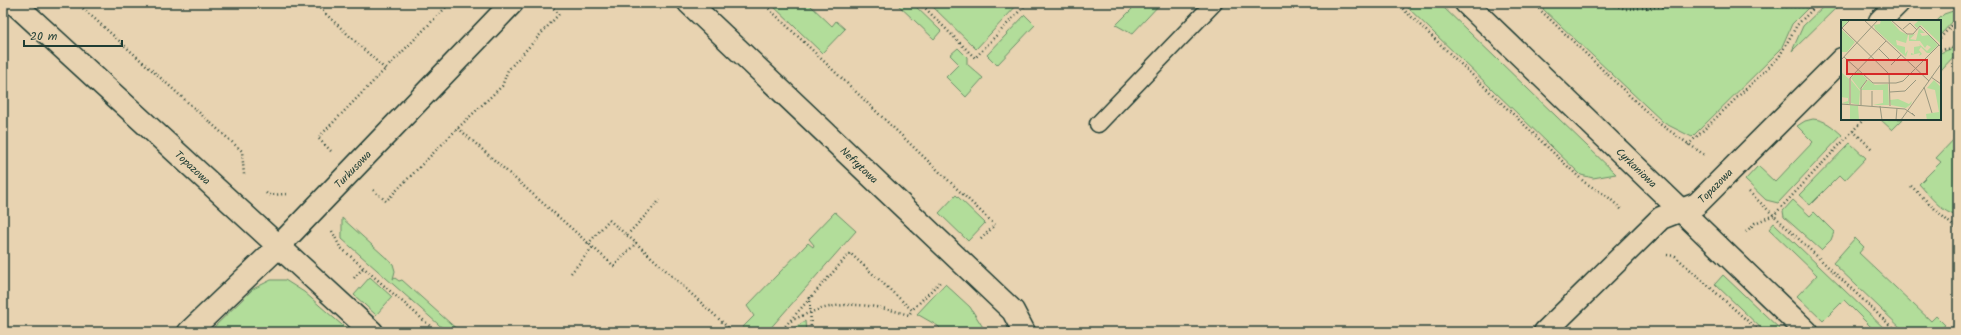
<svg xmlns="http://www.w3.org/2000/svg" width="1961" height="335" font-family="Kalam,sans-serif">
<rect width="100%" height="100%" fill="#e8d3b1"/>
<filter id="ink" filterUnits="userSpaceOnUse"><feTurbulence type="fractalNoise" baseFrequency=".025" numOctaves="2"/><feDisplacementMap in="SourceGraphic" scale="8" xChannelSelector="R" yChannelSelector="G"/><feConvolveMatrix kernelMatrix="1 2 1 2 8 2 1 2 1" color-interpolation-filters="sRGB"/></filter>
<g filter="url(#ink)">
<path fill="#b2dd9a" stroke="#688d67" d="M770 3H811L810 5 832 26 836 21 845 29 822 53Z
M896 3H912L941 31 934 39Z
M929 3H1019L976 49Z
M1128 3H1161L1132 34 1116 25 1132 9 1127 4Z
M1403 3H1439L1616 174 1593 178 1581 175Z
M1545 3H1813L1792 24 1781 49 1692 137 1664 123 1543 9Z
M1827 3H1841L1792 51 1803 26Z
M1958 8V16L1940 35V21H1937L1944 14 1956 10Z
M1025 15 1035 25 997 65 987 55Z
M958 48 967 57V64L983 78 966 97 946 77 959 64 950 55Z
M1953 48H1958V52L1940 71V53Z
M1813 119C1826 120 1833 127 1842 135L1778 203 1766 200 1745 180 1758 166 1775 182 1813 142 1797 126 1805 121Z
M1880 119H1903L1892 130Z
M1958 135V216C1942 213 1930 196 1919 184L1941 162 1936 158Z
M1850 143 1866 158 1845 180 1840 175 1810 205 1799 195Z
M956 195 985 223 968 241 939 213Z
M1793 200 1810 216 1814 212 1834 232 1831 240 1821 250 1784 217 1783 211Z
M835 212 856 231 767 332H746L742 328 754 316 747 306 808 243 813 247 814 245 809 239Z
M342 218 393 264 395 271 393 279 395 278 399 281 402 280 460 332H447L342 239Z
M1774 223 1888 332H1876L1844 300 1823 321 1797 296 1817 275 1769 229Z
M1855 238 1864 247 1859 253 1931 321 1936 316 1945 325 1937 332H1905L1833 263Z
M1723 275 1783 332H1765L1715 284Z
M370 277 392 297 376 315 354 295Z
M271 280H285L304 292 350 332H209L253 289Z
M945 284 970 307 986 332H944L938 326 917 314Z
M805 321 806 332H788Z"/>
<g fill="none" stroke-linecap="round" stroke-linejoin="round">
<g stroke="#1f3d34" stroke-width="19">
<path id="service" d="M1098 124 1214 3"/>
</g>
<g stroke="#1f3d34" stroke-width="25">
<g id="minor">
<path id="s1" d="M14 3 372 332"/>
<path id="s2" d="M689 3 1013 311 1024 332"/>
<path id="s3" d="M1466 3 1807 332"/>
<path d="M1880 21 1898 3"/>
<path id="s4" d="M189 332 278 247 512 3"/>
<path id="s5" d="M1545 332 1661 218 1697 204 1842 59"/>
</g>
</g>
<path stroke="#1f3d34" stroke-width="2.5" stroke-dasharray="1 3" stroke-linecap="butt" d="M77 3 242 151 244 175
M314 3 385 69
M763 3 995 225 980 240
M920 3 975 58 1027 3
M1397 3 1584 182 1607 196 1623 211
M1533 3 1657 122 1706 156
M1607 3 1626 9 1692 5 1816 7
M1940 38 1958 19
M1940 50 1958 47
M458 128 614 266 636 243 733 332
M1853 131 1873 150
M1688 145 1779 57 1797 25 1819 3
M331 151 318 138 450 3
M1911 186 1958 231
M373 190 386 201 458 128 502 86 508 70 559 14 548 3
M1749 192 1897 332
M266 193 268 195 288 194
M332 231 340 247 437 332
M1746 232 1755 223 1774 215 1864 119
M627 235 660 200
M588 244 609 220 636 243
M1667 255 1675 256 1760 332
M571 273 593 247
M354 278 363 268
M810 297 811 332
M791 321C834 299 864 302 909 315L912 310
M780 332 850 253 912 310 940 282"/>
<use href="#service" stroke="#e8d3b1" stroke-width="16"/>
<use href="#minor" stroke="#e8d3b1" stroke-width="22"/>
</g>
</g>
<g text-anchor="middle" stroke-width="3" stroke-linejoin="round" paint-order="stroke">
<g font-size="11" fill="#1f3d34" stroke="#e8d3b1">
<text dy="4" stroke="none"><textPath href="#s2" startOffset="235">Nefrytowa</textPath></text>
<text dy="4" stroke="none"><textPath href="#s1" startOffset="243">Topazowa</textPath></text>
<text dy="4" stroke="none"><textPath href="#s3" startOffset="237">Cyrkoniowa</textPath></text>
<text dy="4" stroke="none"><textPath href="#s4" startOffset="231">Turkusowa</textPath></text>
<text dy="4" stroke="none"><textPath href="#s5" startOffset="227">Topazowa</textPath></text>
</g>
</g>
<g transform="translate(1841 20)">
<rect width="100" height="100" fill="#e8d3b1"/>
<path d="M0 0H8L0 9 14 22 6 32H0ZM40 0H49L59 11 67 15 65 23 55 20 56 25 64 27V34L67 30 65 37 34 9 33 5 39 4ZM78 0H100V24L80 5 76 8 73 5ZM78 8 84 13H79L81 16 88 15 97 25 89 33H86L80 27 78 30 81 34 78 36 79 33 70 35V33L73 34V27L79 26 78 24 86 31 90 27 86 25 84 28 79 21H68V15L74 14 69 19 75 20ZM17 51 26 59 19 70 10 58ZM0 52 8 59V83L7 84 1 83 7 81V78L0 77ZM10 60 19 71 18 85 10 83ZM27 60 34 65 47 64 48 85H32L42 83V70H20ZM93 60 100 67V100H86L85 94 98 92 94 70 86 68ZM57 79 68 84 71 81 70 84 66 88 68 85 65 88 50 85 49 80ZM9 85 17 86 18 100H9Z" fill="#b2dd9a"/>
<path fill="none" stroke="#98977f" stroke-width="1" d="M9 0 1 8 48 54 49 86M23 0 88 61M50 0 66 14H72L79 6 100 27M62 9 69 3 76 10M38 29 49 40M3 37 32 63H55L62 61 98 25M0 40 37 0M50 45 60 35M90 57 100 64M83 67 91 93M49 72 64 71 75 60M0 84 64 89 74 96 71 93M9 84V58L45 21M20 85V68L26 60M31 86V71M39 86 41 100M55 100 56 88M60 100 100 44"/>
<path fill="#d62828" fill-opacity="0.15" stroke="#d62828" stroke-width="2" d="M6 40H86V54H6Z"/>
<rect width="100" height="100" fill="none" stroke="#1f3d34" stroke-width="2"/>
</g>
<rect width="1961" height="335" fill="none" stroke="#e8d3b1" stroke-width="16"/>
<rect x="8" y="8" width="1945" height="319" fill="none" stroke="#1f3d34" stroke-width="1.5" filter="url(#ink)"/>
<path d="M24 40v6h98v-6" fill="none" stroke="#1f3d34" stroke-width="2"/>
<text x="30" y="40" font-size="12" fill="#1f3d34" stroke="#e8d3b1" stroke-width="3" paint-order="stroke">20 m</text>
</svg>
